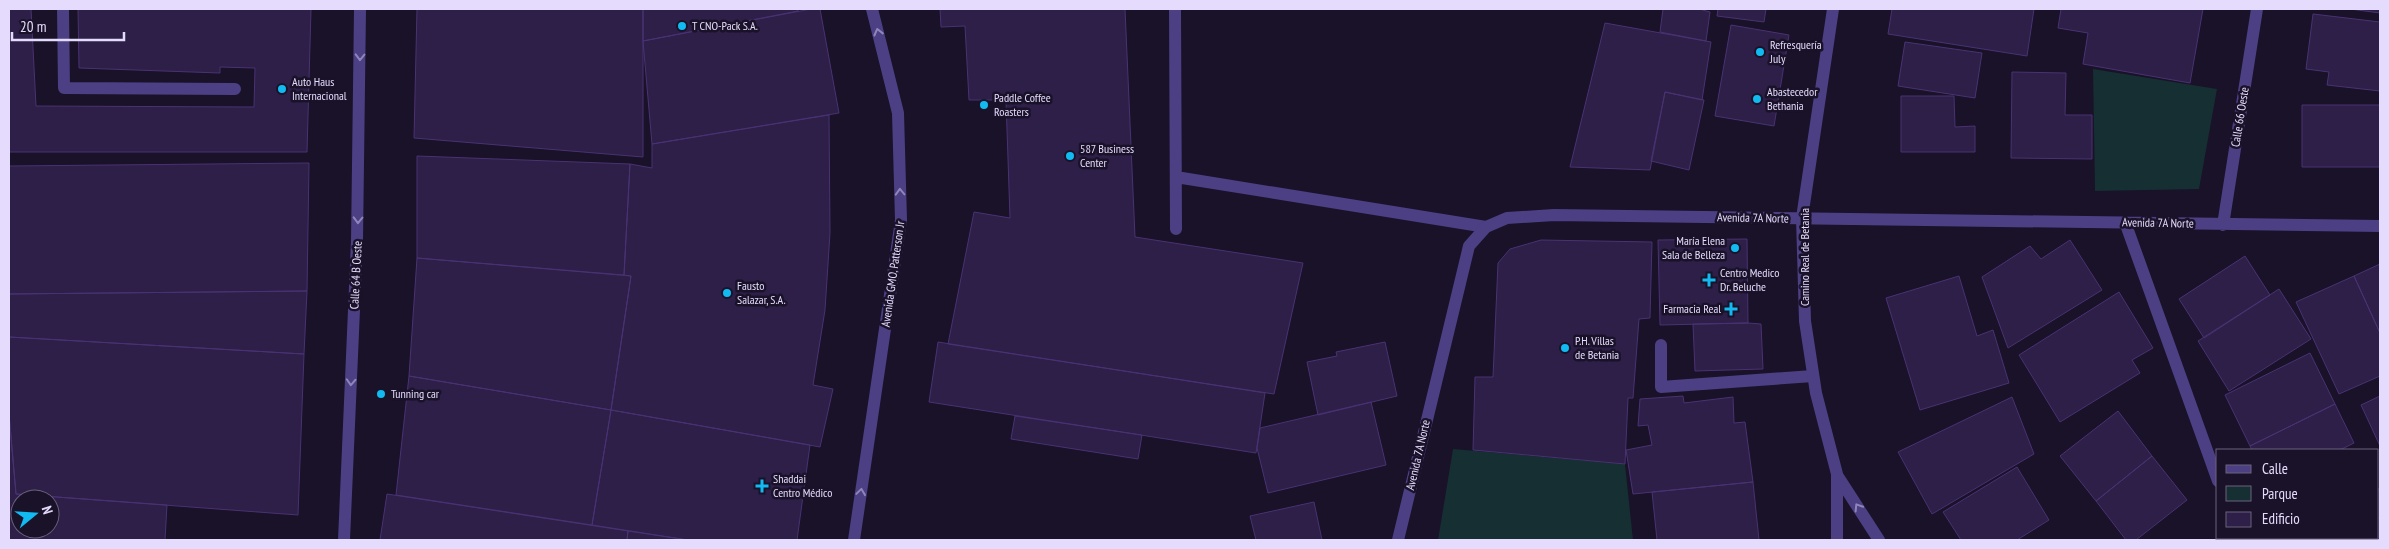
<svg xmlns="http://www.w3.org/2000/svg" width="2389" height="549" font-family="'PT Sans Narrow',sans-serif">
<rect width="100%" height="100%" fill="#191228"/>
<path fill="#152f32" d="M2093 69 2217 89 2199 189 2095 191Z
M1453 449 1625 464 1633 540H1438Z"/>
<path fill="#2d1f48" stroke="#493273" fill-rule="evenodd" d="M9 9H31L36 106 254 107 255 68 220 67V73L79 68 78 9H311L307 152H9Z
M417 9H643V157L414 138Z
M643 9H798V11L643 41Z
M811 9H820L839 113 652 144 643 41Z
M940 9H1125L1135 237 1303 263 1274 394 948 344 974 212 1010 218 1006 100H969L965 26 941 27Z
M1663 9H1699L1710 12 1706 41 1660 32Z
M1718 9H1766L1764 22 1717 16Z
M1892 9H2034L2027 56 1888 34Z
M2061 9H2203L2190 83 2083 64 2088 33 2058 28Z
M2350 9H2380V13Z
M2313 14 2380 22V91L2327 85 2329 72 2306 69Z
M1605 23 1711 42 1702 100 1665 92 1650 170 1570 167Z
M1731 25 1789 35 1774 126 1715 116Z
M1905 42 1982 53 1975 98 1898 86Z
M2012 72 2066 73 2065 115H2092V159L2011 158Z
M1665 92 1704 100 1689 170 1651 161Z
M1901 96H1954L1955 127 1975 126V152H1901Z
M2302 105H2380V167H2302Z
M829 115 830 233 825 310 813 385 833 389 820 447 611 410 631 276 624 275 630 164 652 168V144Z
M417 156 630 164 624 275 417 258Z
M309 163 307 291 9 294V166Z
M1747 239 1748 323 1660 325 1658 240Z
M1541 240 1652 242 1650 318 1639 319 1633 398H1628L1625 464 1473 450 1475 377H1493L1498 263 1510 249Z
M2070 240 2102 290 2008 348 1982 277 2030 246 2041 259Z
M2245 256 2270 295 2204 338 2179 299Z
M417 258 631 276 611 410 409 376Z
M2380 264V333L2354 276Z
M1959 276 1977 336 1993 330 2009 383 1920 410 1886 298Z
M2354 276 2380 333V376L2339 394 2296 302Z
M2279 289 2311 339 2229 391 2198 341Z
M307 291 304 354 9 337V294Z
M2119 292 2153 348 2132 360 2140 373 2060 422 2019 355Z
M1748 323 1761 324 1763 369 1695 371 1693 324Z
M9 337 304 354 298 515 16 494 9 414Z
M938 342 1265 393 1256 453 929 402Z
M1385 342 1397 396 1318 415 1307 362 1337 356 1336 352Z
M2310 353 2335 404 2250 446 2225 395Z
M409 376 611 410 592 525 396 495Z
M1683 396 1684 403 1733 397 1734 423 1745 422 1753 482 1633 494 1626 450 1652 445 1648 425 1638 426 1640 399Z
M2380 396V446L2361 405Z
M2012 397 2034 454 1932 514 1898 452Z
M1371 402 1386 465 1268 493 1257 448 1260 428Z
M2335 404 2354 443 2340 450H2252L2250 446Z
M611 410 810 445 797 540H688L592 525Z
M2118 411 2152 456 2096 501 2060 456Z
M9 414 16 494 167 505 165 540H9ZM20 499H50V529H20Z
M1015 416 1142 435 1138 459 1011 439Z
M2152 456 2187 500 2136 540H2126L2096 501Z
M2017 467 2049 520 2017 540H1961L1943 512Z
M1753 482 1759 540H1657L1652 492Z
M2378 488 2380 494V517L2378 518Z
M387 494 628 531 627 540H380Z
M1314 502 1322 540H1256L1250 516Z
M2380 517V540H2346L2350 538H2378V518Z
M628 531 688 540H627Z
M2262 538H2350L2346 540H2264Z"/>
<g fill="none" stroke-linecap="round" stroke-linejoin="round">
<path stroke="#4c3f84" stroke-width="12" d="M63 9 64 88 235 89
M1175 9 1176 229
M1176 177 1486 227
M1661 345V387L1813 376"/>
<path stroke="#4c3f84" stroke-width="12" d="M2125 222 2218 481
M2223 225 2257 9
M2243 538 2244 540
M344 540 357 241 360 9
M854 540 901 220 898 113 872 9
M1398 540 1469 246 1486 227 1507 218 1554 215 2380 226"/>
<path stroke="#4c3f84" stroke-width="12" d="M1833 9 1802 218 1805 321 1816 393 1837 474V540
M1837 475 1879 540"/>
</g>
<defs><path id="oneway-chevron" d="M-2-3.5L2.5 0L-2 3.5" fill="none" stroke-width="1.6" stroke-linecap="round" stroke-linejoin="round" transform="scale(1.25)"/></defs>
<g stroke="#9085ba">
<use href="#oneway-chevron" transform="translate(878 32) rotate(-104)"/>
<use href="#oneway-chevron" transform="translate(360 57) rotate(91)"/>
<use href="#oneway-chevron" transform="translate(900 192) rotate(-92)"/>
<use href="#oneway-chevron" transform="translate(358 220) rotate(91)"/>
<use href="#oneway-chevron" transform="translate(351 382) rotate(93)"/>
<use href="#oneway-chevron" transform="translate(861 492) rotate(-82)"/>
<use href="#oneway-chevron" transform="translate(1858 507) rotate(-122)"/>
</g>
<g fill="#12baf2" stroke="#191228" stroke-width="2">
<circle cx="682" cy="26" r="5"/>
<circle cx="1760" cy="52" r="5"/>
<circle cx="282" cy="89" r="5"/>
<circle cx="1757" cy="99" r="5"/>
<circle cx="984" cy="105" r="5"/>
<circle cx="1070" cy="156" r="5"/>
<circle cx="1735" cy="248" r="5"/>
<path d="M1706.5 272.5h5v5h5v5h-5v5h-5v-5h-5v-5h5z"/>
<circle cx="727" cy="293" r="5"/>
<path d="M1728.5 301.5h5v5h5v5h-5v5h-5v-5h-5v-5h5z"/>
<circle cx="1565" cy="348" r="5"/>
<circle cx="381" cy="394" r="5"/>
<path d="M759.5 478.5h5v5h5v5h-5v5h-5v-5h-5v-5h5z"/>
</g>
<g text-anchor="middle" stroke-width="5" stroke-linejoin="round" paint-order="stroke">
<g font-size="12" fill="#e4dbfd" stroke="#191228" text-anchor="start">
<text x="692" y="30">T CNO-Pack S.A.</text>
<text x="1770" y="49">Refresquería<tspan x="1770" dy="14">July</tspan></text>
<text x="292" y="86">Auto Haus<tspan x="292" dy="14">Internacional</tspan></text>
<text x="1767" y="96">Abastecedor<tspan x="1767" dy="14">Bethania</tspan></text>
<text x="994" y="102">Paddle Coffee<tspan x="994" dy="14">Roasters</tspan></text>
<text x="1080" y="153">587 Business<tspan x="1080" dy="14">Center</tspan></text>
<text x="1725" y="245" text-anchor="end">María Elena<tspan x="1725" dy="14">Sala de Belleza</tspan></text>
<text x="1720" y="277">Centro Medico<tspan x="1720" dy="14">Dr. Beluche</tspan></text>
<text x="737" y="290">Fausto<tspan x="737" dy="14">Salazar, S.A.</tspan></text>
<text x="1721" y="313" text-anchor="end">Farmacia Real</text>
<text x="1575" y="345">P.H. Villas<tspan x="1575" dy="14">de Betania</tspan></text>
<text x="391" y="398">Tunning car</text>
<text x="773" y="483">Shaddai<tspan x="773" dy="14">Centro Médico</tspan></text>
</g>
<g font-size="12" fill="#e4dbfd" stroke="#191228">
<text transform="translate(2240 117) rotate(-81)" y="4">Calle 66 Oeste</text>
<text transform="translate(1753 218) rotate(1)" y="4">Avenida 7A Norte</text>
<text transform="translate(2158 223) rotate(1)" y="4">Avenida 7A Norte</text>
<text transform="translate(1805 257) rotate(-90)" y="4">Camino Real de Betania</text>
<text transform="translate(893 274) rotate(-82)" y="4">Avenida GMO. Patterson Jr</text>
<text transform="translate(356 275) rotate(-87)" y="4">Calle 64 B Oeste</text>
<text transform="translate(1418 455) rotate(-77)" y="4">Avenida 7A Norte</text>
</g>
</g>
<rect width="2389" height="549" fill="none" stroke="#e4dbfd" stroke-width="20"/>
<rect x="2216" y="449" width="162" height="90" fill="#191228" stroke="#6a627d"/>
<rect x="2226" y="465" width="25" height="8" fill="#4c3f84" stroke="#6a627d"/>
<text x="2262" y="474" font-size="15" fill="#e4dbfd">Calle</text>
<rect x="2226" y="486" width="25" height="15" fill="#152f32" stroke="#6a627d"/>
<text x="2262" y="499" font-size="15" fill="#e4dbfd">Parque</text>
<rect x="2226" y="512" width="25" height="15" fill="#2d1f48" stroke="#6a627d"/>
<text x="2262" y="524" font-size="15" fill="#e4dbfd">Edificio</text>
<g transform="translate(35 514) rotate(72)"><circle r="24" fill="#191228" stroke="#6a627d"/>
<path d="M0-4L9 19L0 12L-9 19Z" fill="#12baf2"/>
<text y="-8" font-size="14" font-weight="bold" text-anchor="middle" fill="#e4dbfd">N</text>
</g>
<path d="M12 32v8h112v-8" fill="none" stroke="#e4dbfd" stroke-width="2.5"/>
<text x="20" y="32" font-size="15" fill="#e4dbfd" stroke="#191228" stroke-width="4" paint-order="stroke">20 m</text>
</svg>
